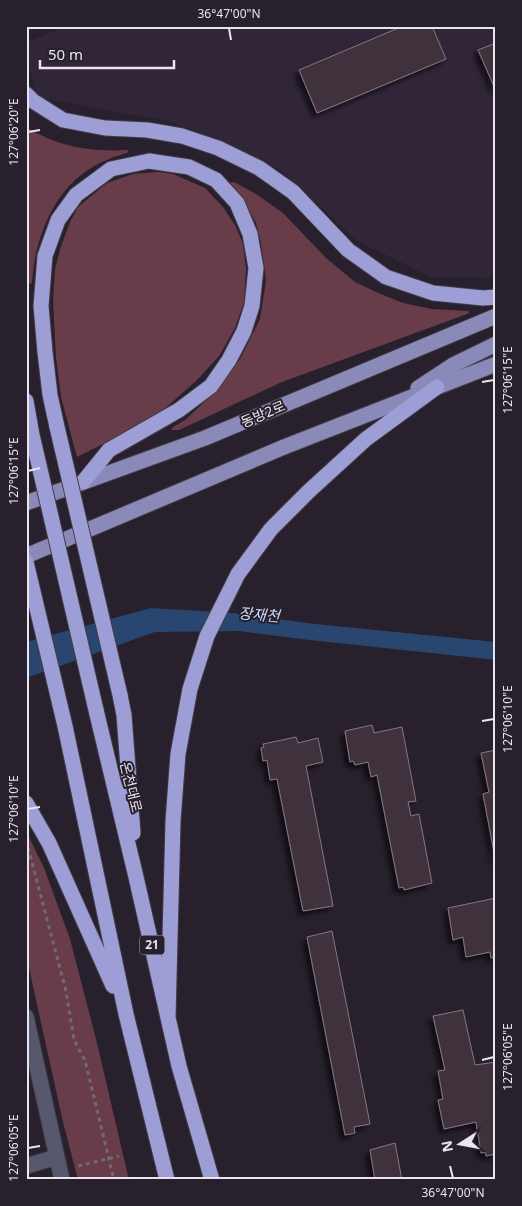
<svg xmlns="http://www.w3.org/2000/svg" width="522" height="1206" font-family="'Noto Sans','Noto Sans KR',sans-serif">
<defs>
<filter id="shadow"><feDropShadow dx="-4.5" dy="4.5" stdDeviation="2.5" flood-color="#0009"/></filter>
</defs>
<rect width="100%" height="100%" fill="#28212d"/>
<path fill="#302638" d="M66 26H496V275L489 278 431 277 356 240 280 169 195 131 168 121 36 97 26 51V43Z"/>
<path fill="#683d49" d="M26 127C58 147 91 152 128 150V152L127 153C121 155 115 156 109 159 58 178 35 233 32 283L27 285Z
M158 172 173 174 205 188 223 207 236 227 243 244 246 269 244 302 235 328 219 356 196 381 163 410 111 440 77 457 61 397 56 357 53 300 55 269 61 246 70 222 78 207 107 183 133 174Z
M234 182 256 194 283 213 326 258 355 282 378 293 403 303 432 309 468 311 469 313 467 314 282 382 179 430H171L173 427 185 420 212 395 240 359 260 319 266 281 261 243 256 223 243 201 229 183Z
M26 831 44 868 70 939 96 1039 129 1180H78L62 1118 26 954Z"/>
<path fill="#284670" d="M151 608 232 613 315 624 496 642V660L310 640 239 631 155 632 26 678V642Z"/>
<path fill="#3f323c" stroke="#857681" filter="url(#shadow)" d="M403 26H432L446 59 317 113 299 70Z
M496 43V91L478 50Z
M372 725 374 733 402 727 416 801 408 802 411 816 419 814 432 883 404 890 403 887 399 888 377 775 371 777 368 762 355 765 353 761 350 762 345 731Z
M296 737 298 743 318 738 323 762 306 766 333 906 303 911 277 779 270 780 267 760 263 761 261 748 264 747 263 744Z
M496 750V863L483 794 489 792 481 753Z
M496 898V957L491 958 490 952 466 957 463 937 453 940 448 908Z
M332 931 370 1124 354 1127 355 1133 345 1135 307 937Z
M463 1010 475 1065 496 1062V1154L486 1156 485 1152 481 1153 476 1122 444 1129 438 1100 443 1099 438 1071 445 1070 433 1016Z
M395 1143 402 1180H375L370 1150Z"/>
<g fill="none" stroke-linecap="round" stroke-linejoin="round">
<g stroke="#433c48" stroke-width="17">
<path id="minor" d="M26 1017 62 1180
M26 1166 57 1157"/>
</g>
<g stroke="#433c48" stroke-width="17">
<path id="major" d="M418 388 453 365 496 344
M26 503 205 438 496 316
M26 556 284 447 496 364"/>
</g>
<g stroke="#433c48" stroke-width="17">
<path id="highway" d="M26 94 33 101 63 120 105 128 147 130 182 136 218 148 259 168 293 192 348 250 386 277 433 293 483 298 496 297
M26 401 32 435
M57 427 50 395 45 352 41 306 45 256 58 220 76 195 111 169 149 161 189 167 216 180 237 203 250 234 256 268 252 306 244 331 229 360 211 386 179 410 109 450 83 482
M26 562 65 726 126 1014 167 1180
M120 695 124 715 133 833
M96 710 136 877 179 1066 212 1180
M26 803 49 843 113 986
M168 1017 173 821 178 754 190 689 207 636 238 574 271 529 309 491 366 439 437 387"/>
</g>
<path stroke="#706a75" stroke-width="3" stroke-dasharray="4 4" stroke-linecap="butt" d="M26 840 66 991 74 1040 85 1060 114 1180
M78 1166 119 1156"/>
<use href="#minor" stroke="#57576e" stroke-width="15"/>
<use href="#major" stroke="#8a8ab8" stroke-width="15"/>
<use href="#highway" stroke="#9e9ed6" stroke-width="15"/>
<g stroke="#433c48" stroke-width="17" stroke-linecap="butt">
<path id="highway-bridge" d="M57 427 120 695
M32 435 96 710"/>
</g>
<use href="#highway-bridge" stroke="#9e9ed6" stroke-width="15"/>
</g>
<path fill="none" stroke="#e9e5ed" stroke-width="2" d="M229 28 231 40M28 132 40 130M482 382 494 380M28 471 40 468M482 721 494 719M28 809 40 807M482 1060 494 1057M28 1148 40 1146M450 1166 453 1178"/>
<g text-anchor="middle" stroke-width="4" stroke-linejoin="round" paint-order="stroke">
<rect fill="#28212d" stroke="#afaab3" stroke-width="1" x="139.5" y="935.5" width="25" height="19" rx="4"/>
<g font-size="12" font-weight="bold" fill="#e9e5ed">
<text x="152" y="949">21</text>
</g>
<g font-size="14" fill="#e9e5ed" stroke="#28212d">
<text transform="translate(263 414) rotate(-23)" y="5">동방2로</text>
<text transform="translate(131 787) rotate(76)" y="5">온천대로</text>
</g>
<g font-size="15" font-style="italic" fill="#caddfa" stroke="#28212d">
<text transform="translate(259 615) rotate(5)" y="5">장재천</text>
</g>
</g>
<rect width="522" height="1206" fill="none" stroke="#28212d" stroke-width="55"/>
<g transform="translate(460 1144) rotate(259)" stroke="#28212d" stroke-width="4" paint-order="stroke">
<path d="M0-4L9 19L0 12L-9 19Z" fill="#e9e5ed"/>
<text y="-8" font-size="14" font-weight="bold" text-anchor="middle" fill="#e9e5ed">N</text>
</g>
<path d="M40 60v8h134v-8" fill="none" stroke="#e9e5ed" stroke-width="2.5"/>
<text x="48" y="60" font-size="15" fill="#e9e5ed" stroke="#28212d" stroke-width="4" paint-order="stroke">50 m</text>
<rect x="28" y="28" width="466" height="1150" fill="none" stroke="#e9e5ed" stroke-width="2"/>
<g font-size="12" text-anchor="middle" fill="#e9e5ed">
<text x="229" y="18">36°47'00"N</text>
<text transform="translate(14 132) rotate(-90)" y="4">127°06'20"E</text>
<text transform="translate(508 380) rotate(-90)" y="4">127°06'15"E</text>
<text transform="translate(14 471) rotate(-90)" y="4">127°06'15"E</text>
<text transform="translate(508 719) rotate(-90)" y="4">127°06'10"E</text>
<text transform="translate(14 809) rotate(-90)" y="4">127°06'10"E</text>
<text transform="translate(508 1057) rotate(-90)" y="4">127°06'05"E</text>
<text transform="translate(14 1148) rotate(-90)" y="4">127°06'05"E</text>
<text x="453" y="1197">36°47'00"N</text>
</g>
</svg>
